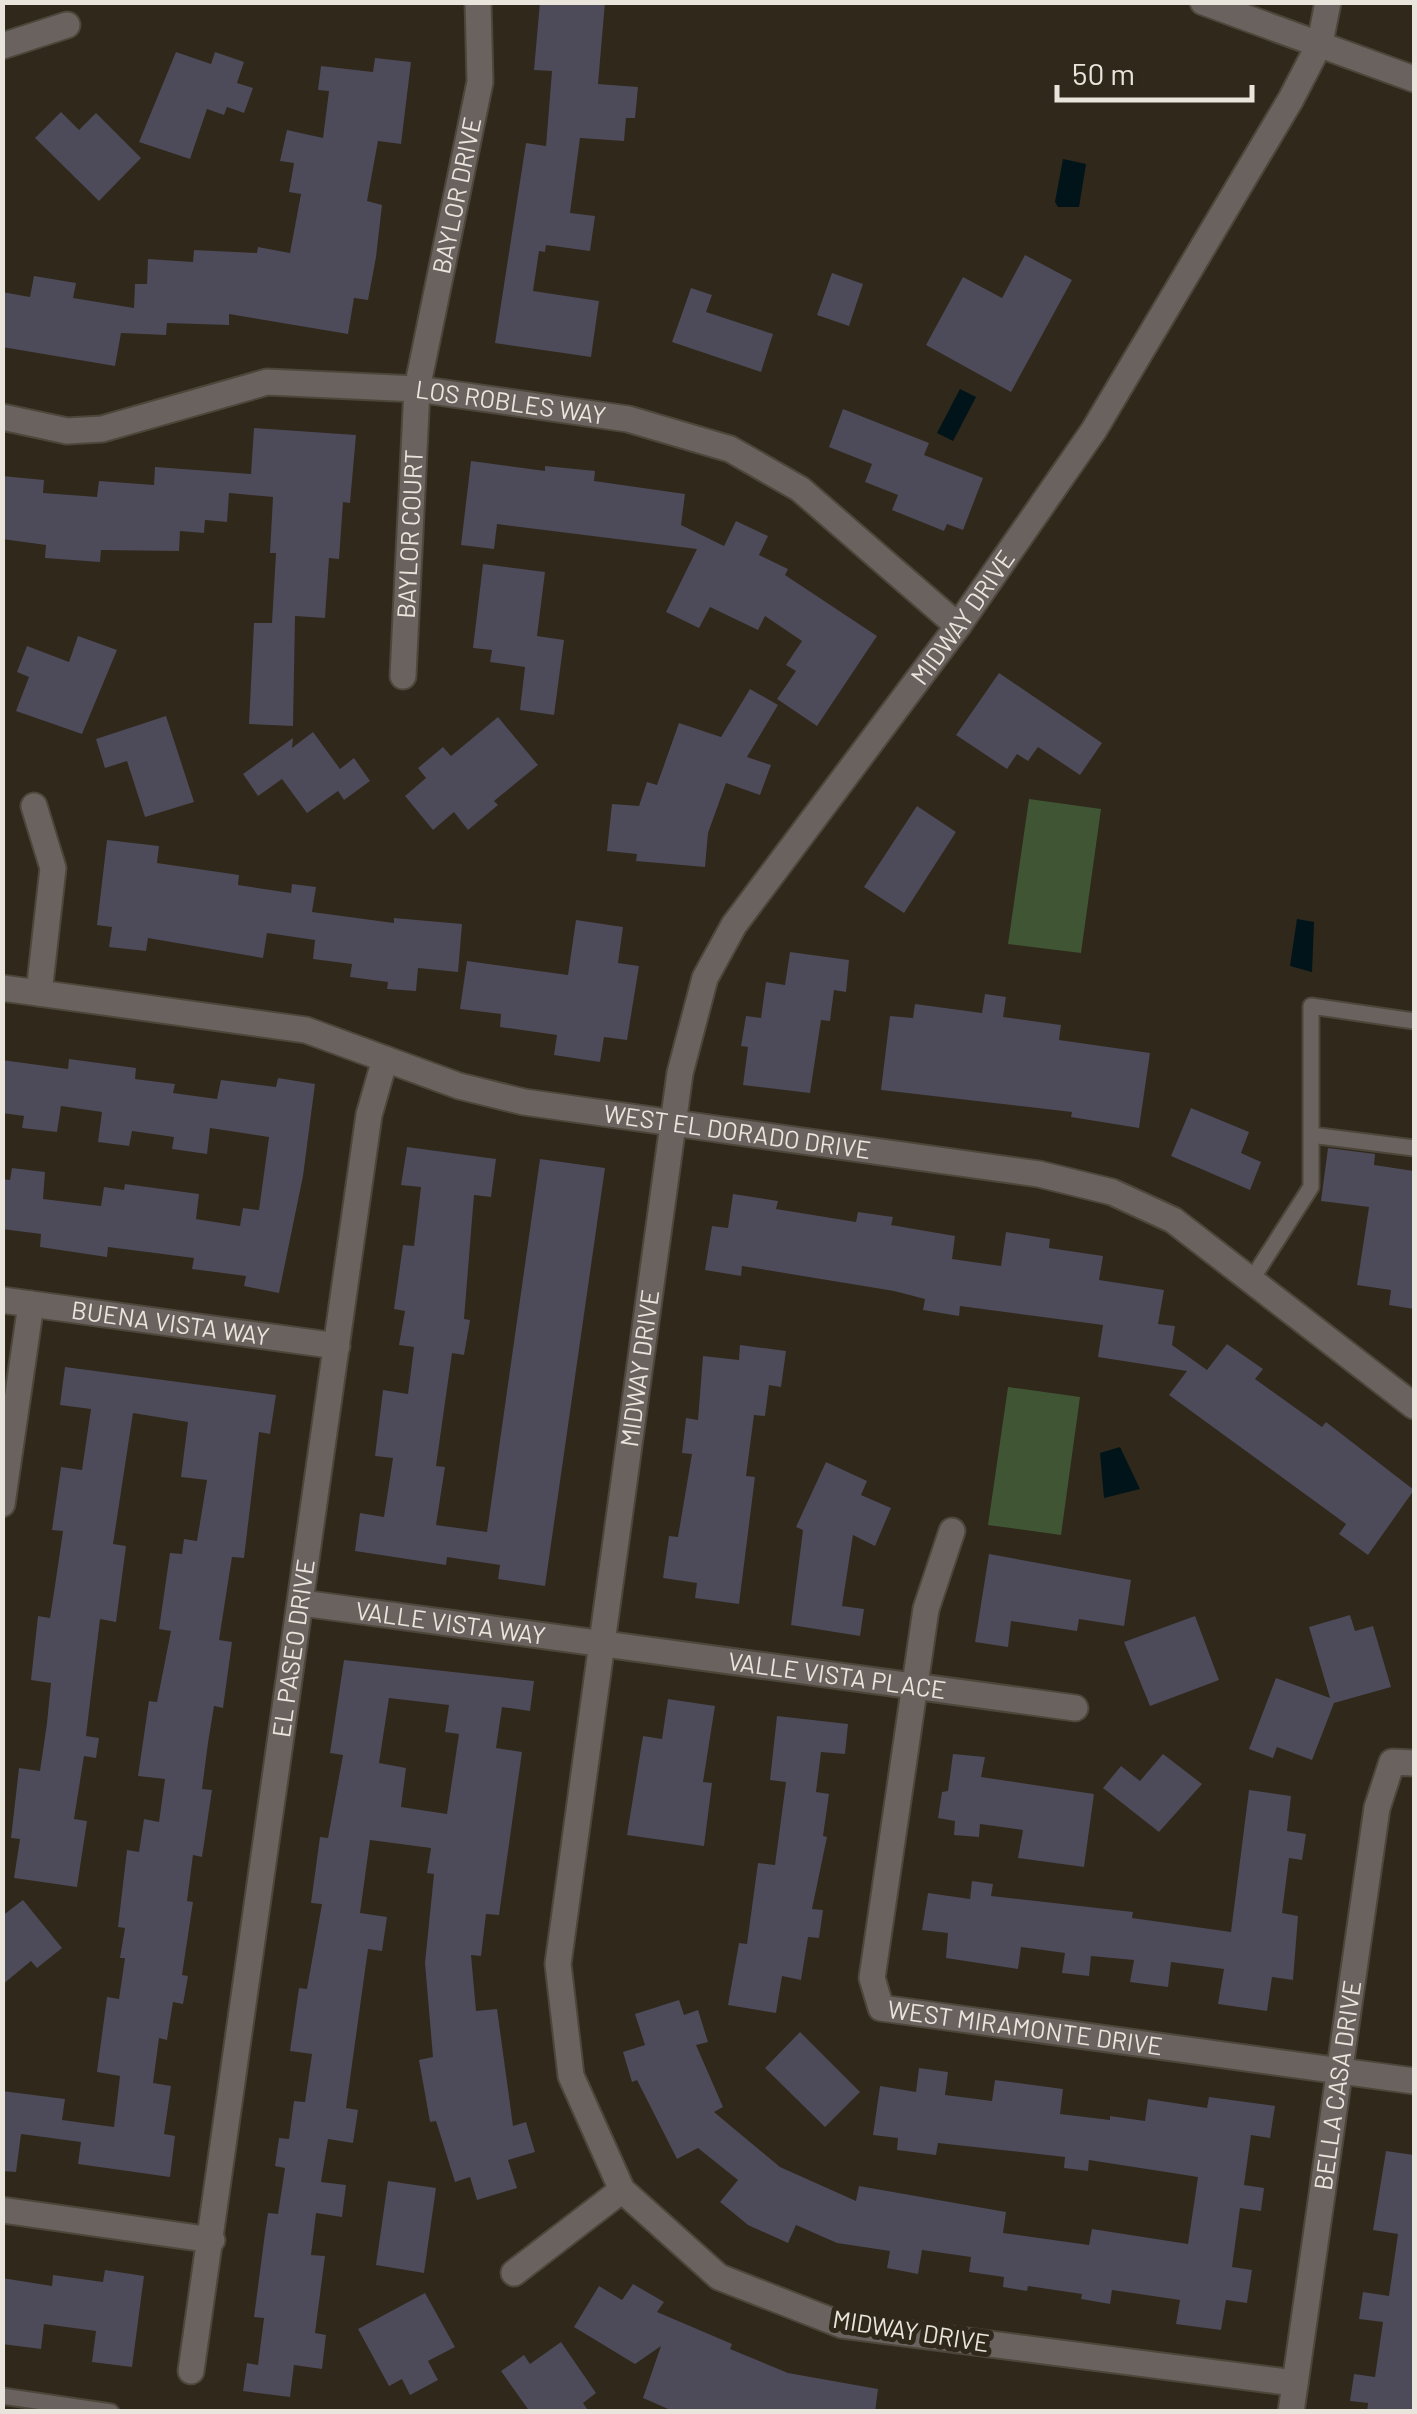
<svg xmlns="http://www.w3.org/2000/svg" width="1417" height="2414" font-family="Barlow,sans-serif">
<rect width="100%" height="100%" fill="#2f281b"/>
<path fill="#405533" d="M1029 799 1101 809 1081 953 1008 944Z
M1008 1387 1080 1397 1061 1535 988 1525Z"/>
<path fill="#00141a" d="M1063 159 1086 164 1079 207H1058L1055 202Z
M960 389 976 397 953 441 937 433Z
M1297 919 1314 922 1312 972 1290 966Z
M1120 1447 1140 1489 1104 1498 1100 1453Z"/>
<path fill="#4d4a59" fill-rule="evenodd" d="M540 2H605L598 84 638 87 635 118H626L624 141 580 138 570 213 595 216 590 251 546 245 545 252 539 251 533 291 599 301 591 357 495 343 526 143 546 146 552 71 534 70Z
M176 52 211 64 215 52 244 62 237 83 253 88 244 113 227 107 224 115 207 109 190 159 139 142Z
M375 58 411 62 401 144 378 141 367 201 382 205 376 257 368 300 354 298 348 334 229 314V325L167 323 166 335 121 333 115 366 2 347V292L30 297 34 276 76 283 73 298 134 308 135 284H147L148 259 193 262 194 250 257 253 258 247 290 253 301 194 289 192 294 163 280 161 287 130 323 138 329 91 318 90 321 66 373 72Z
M61 112 79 130 96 113 141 158 99 201 35 138Z
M1025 255 1072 280 1011 392 926 345 963 277 1002 298Z
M832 273 863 284 849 326 817 315Z
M691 288 712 295 706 312 773 334 761 372 672 342Z
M843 409 929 443 924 455 983 478 963 530 947 524 944 531 892 510 898 495 865 482 872 464 829 447Z
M254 428 356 435 350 503 343 502 339 559 329 558 325 618 295 616 293 726 249 724 254 623H272L276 553H270L273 497 229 493 227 522 205 520 204 533 180 531 179 551 101 550 100 562 45 558 46 545 2 539V476L44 480 43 493 97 497 99 481 154 485 155 467 251 474Z
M471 461 545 471V466L595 471 594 481 685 494 681 525 724 546 736 521 768 536 759 555 788 569 785 575 877 636 817 726 777 699 796 671 786 665 802 641 765 616 758 630 710 607 699 628 666 612 697 549 497 524 494 549 461 545Z
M483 564 545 572 537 636 564 640 554 715 520 710 525 667 490 662 492 650 473 648Z
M78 636 117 650 82 734 16 711 29 677 17 672 27 646 69 662Z
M999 673 1102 743 1080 775 1038 747 1028 761 1017 754 1007 769 956 735Z
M750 689 778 705 747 757 771 765 760 795 726 783 708 833 705 867 636 861 637 854 607 851 612 804 639 806 647 782 657 785 679 723 721 737Z
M166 716 194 802 145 817 127 761 105 768 96 739Z
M498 717 538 765 494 801 498 805 468 830 454 812 433 830 405 796 426 778 418 768 443 747 451 756Z
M313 732 340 769 354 758 370 781 344 800 338 791 307 813 282 779 258 796 243 774 293 738 292 748Z
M917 806 956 832 904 913 864 887Z
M107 840 159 846 157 863 239 875 238 885 291 893 292 884 316 887 312 912 394 923V918L462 924 458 972 418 968 416 991 387 989 388 982 350 977 352 964 313 959 315 940 267 933 263 958 148 938 146 951 109 947 112 927 97 925Z
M576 920 623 927 618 963 639 966 627 1040 604 1037 600 1062 554 1055 557 1035 500 1027 501 1014 460 1009 467 961 568 975Z
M790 952 849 960 846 992 834 990 830 1021 821 1020 810 1093 743 1085 748 1047 741 1046 746 1016 761 1018 766 982 785 985Z
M985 994 1006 997 1003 1017 1061 1025 1059 1040 1150 1053 1139 1128 1071 1117 1072 1112 881 1090 890 1016 913 1018 915 1004 982 1013Z
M69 1059 136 1068 135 1079 175 1084 173 1093 217 1099 221 1080 276 1087 278 1078 315 1084 303 1176 279 1293 244 1286 246 1276 192 1269 194 1258 108 1247 107 1257 40 1247 41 1234 2 1229V1179L10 1180 12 1168 45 1172 43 1199 101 1206 104 1187 124 1190 125 1184 199 1194 196 1219 240 1226 243 1208 259 1210 269 1137 210 1128 207 1154 172 1149 174 1137 132 1131 129 1146 98 1142 102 1112 61 1106 57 1132 22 1128 24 1116 2 1113V1060L68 1069Z
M1191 1108 1249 1132 1241 1153 1261 1162 1250 1190 1171 1156Z
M407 1147 496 1159 491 1197 474 1195 464 1319 470 1320 464 1355 452 1353 436 1466 445 1467 436 1525 487 1532 540 1159 605 1168 545 1586 498 1579 500 1565 447 1557 446 1565 355 1551 360 1513 384 1517 393 1458 375 1456 383 1390 408 1394 414 1347 399 1345 405 1311 394 1309 403 1245 414 1246 421 1187 401 1185Z
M1328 1148 1375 1154 1374 1165 1414 1171V1309L1389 1305 1391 1290 1357 1285 1369 1207 1321 1201Z
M733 1194 778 1201 776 1209 856 1222 858 1212 893 1217 891 1225 955 1236 952 1259 1001 1266 1006 1232 1050 1239 1049 1248 1103 1256 1099 1280 1164 1290 1158 1324 1175 1326 1172 1345 1207 1370 1227 1344 1263 1369 1255 1379 1322 1427 1326 1422 1414 1490 1368 1555 1339 1534 1346 1524 1169 1395 1187 1371 1098 1357 1103 1325 960 1306 959 1316 923 1310 925 1299 894 1291 742 1266 741 1276 705 1270 712 1226 728 1228Z
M740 1345 786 1351 781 1387 769 1385 765 1416 754 1415 746 1476 755 1477 739 1604 695 1598 697 1583 663 1578 669 1536 678 1537 692 1454 682 1453 686 1418 698 1420 703 1356 739 1360Z
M65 1367 276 1395 270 1434 259 1432 244 1558 232 1557 226 1595 219 1640 232 1642 223 1708 214 1706 208 1743 202 1789 212 1790 202 1857 193 1855 187 1901 193 1902 182 1975 188 1976 183 2004 173 2002 167 2040 159 2038 153 2083 171 2086 164 2134 175 2136 170 2177 78 2164 81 2142 21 2134 16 2172 2 2171V2091L65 2099 62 2120 114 2127 120 2076 97 2072 107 1997 119 1999 125 1958H120L125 1928 118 1927 127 1850 139 1852 144 1819 159 1822 165 1779 138 1776 149 1701 157 1702 171 1631 159 1629 170 1553 182 1554 184 1539 197 1541 207 1480 181 1477 188 1422 133 1413 113 1544 126 1546 116 1622 100 1619 86 1736 99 1738 96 1758 84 1756 74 1819 87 1821 77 1887 14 1878 20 1839 11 1838 19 1768 40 1771 47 1723 51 1683 31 1680 38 1616 50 1618 56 1579 63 1531 52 1530 61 1467 82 1470 91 1409 60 1405Z
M826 1462 867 1481 861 1495 891 1508 875 1546 853 1535 842 1606 864 1609 860 1636 791 1625 803 1530 796 1527Z
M989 1554 1131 1580 1124 1626 1079 1619 1077 1631 1011 1621 1008 1647 975 1642Z
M1350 1615 1355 1631 1373 1626 1391 1687 1334 1703 1312 1760 1277 1747 1273 1758 1249 1749 1276 1678 1330 1698 1309 1627Z
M1195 1616 1219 1680 1150 1706 1124 1642Z
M344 1660 534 1681 530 1711 502 1707 496 1748 522 1752 499 1915 486 1914 481 1956 471 1955 476 2011 497 2009 513 2126 526 2122 535 2152 508 2160 517 2188 477 2200 470 2177 455 2182 436 2121 430 2122 419 2060 433 2057 425 1963 434 1874 427 1873 431 1848 370 1840 360 1913 387 1917 382 1951 368 1949 346 2108 358 2110 353 2143 328 2139 321 2182 346 2185 342 2217 316 2213 311 2255 325 2256 315 2333 326 2335 322 2369 294 2365 290 2397 243 2391 247 2363 258 2365 264 2318 254 2317 265 2233 268 2213 278 2214 285 2168 275 2166 279 2138 289 2139 294 2101 305 2102 312 2054 290 2051 299 1988 307 1989 322 1904 311 1903 320 1837 328 1838 343 1755 330 1753ZM389 1698 449 1705 445 1732 459 1734 447 1814 401 1807 406 1768 379 1763Z
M668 1699 715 1706 703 1782 712 1783 704 1846 627 1835 643 1736 662 1739Z
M777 1716 848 1724 845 1754 821 1752 816 1792 829 1794 823 1836 827 1837 812 1909 823 1910 819 1938 808 1937 801 1980 782 1976 776 2013 728 2005 739 1943 747 1944 758 1863 775 1865 786 1782 770 1780Z
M953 1754 985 1757 981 1777 1094 1794 1084 1867 1018 1858 1023 1830 980 1824 979 1837 954 1835 955 1821 938 1818 942 1792 948 1791Z
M1163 1754 1202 1784 1159 1832 1103 1788 1121 1766 1140 1781Z
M1249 1790 1291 1796 1287 1831 1306 1834 1302 1860 1289 1858 1282 1913 1298 1916 1293 1980 1272 1977 1267 2011 1218 2004 1224 1969 1171 1962 1168 1987 1130 1982 1134 1960 1091 1956 1089 1976 1062 1973 1065 1953 1021 1947 1018 1969 946 1958 948 1933 922 1930 928 1893 970 1899 972 1881 993 1884 991 1896 1133 1912 1132 1918 1231 1932Z
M23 1900 62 1948 37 1968 31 1961 2 1985V1916Z
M679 2000 684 2015 698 2010 708 2042 696 2045 723 2107 714 2112 780 2167 856 2201 859 2186 1006 2212 1003 2233 1089 2245 1092 2229 1188 2244 1198 2177 1089 2160 1088 2171 1064 2168 1065 2157 938 2143 936 2155 897 2150 898 2138 873 2135 880 2086 916 2092 919 2068 948 2072 945 2095 992 2101 995 2080 1063 2089 1060 2114 1110 2120V2116L1145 2121 1148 2099 1207 2108 1209 2097 1275 2106 1270 2138 1251 2135 1244 2185 1264 2188 1261 2211 1240 2208 1232 2267 1252 2270 1247 2303 1226 2300 1221 2330 1176 2324 1180 2300 1112 2290 1110 2304 1081 2299 1082 2294 1028 2286 1027 2291 1003 2287 1004 2277 969 2272 971 2257 922 2250 918 2274 887 2268 890 2251 837 2243 796 2225 788 2243 748 2225 720 2202 738 2180 698 2148 677 2159 637 2080 632 2082 623 2052 645 2045 635 2014Z
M800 2032 860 2092 825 2127 765 2068Z
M1386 2151 1414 2155V2412H1367L1368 2403 1350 2401 1354 2374 1375 2377 1383 2322 1359 2319 1363 2292 1389 2296 1398 2234 1373 2230Z
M388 2181 436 2188 424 2273 376 2265Z
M105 2270 144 2276 132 2367 92 2362 96 2331 44 2324 41 2349 2 2344V2278L52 2286 53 2275 103 2282Z
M633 2284 664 2302 657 2312 732 2344 730 2349 788 2373 878 2389 875 2412H675L643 2398 661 2346 635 2364 574 2327 599 2286 622 2300Z
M425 2293 455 2347 428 2361 438 2380 410 2395 402 2379 389 2386 358 2329Z
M561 2342 596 2393 583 2403 589 2412H530L501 2371 524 2355 530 2364Z"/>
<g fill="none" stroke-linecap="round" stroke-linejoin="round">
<g stroke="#4d463a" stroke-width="19">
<path id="service" d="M1311 1135 1414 1148
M1252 1279 1311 1187V1006L1414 1021
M2 2396 111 2412"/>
</g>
<g stroke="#4d463a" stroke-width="29">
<g id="minor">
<path d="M1203 2 1414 79"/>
<path d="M2 46 67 25"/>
<path id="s1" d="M2 417 67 431 102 429 267 382 417 389 628 419 730 449 800 489 958 626"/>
<path id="s2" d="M403 676 417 389 480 82 478 2"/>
<path d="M34 806 53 868 39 993"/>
<path id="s3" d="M2 988 306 1030 459 1086 524 1102 1039 1174 1112 1192 1173 1220 1414 1406"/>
<path id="s4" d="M2 1300 337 1346"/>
<path d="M2 1504 31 1304"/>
<path id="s5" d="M952 1531 926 1609 872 1978 881 2008 1414 2081"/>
<path id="s6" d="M302 1603 1075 1708"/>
<path d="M2 2210 212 2240"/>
<path d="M514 2273 622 2190"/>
<path id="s7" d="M191 2371 369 1115 385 1059"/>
<path id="s8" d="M1295 2383 842 2325 719 2277 622 2190 571 2076 558 1964 680 1073 705 978 734 925 958 626 1094 430 1291 99 1320 43 1328 2"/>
<path id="s9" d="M1291 2412 1377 1808 1392 1762 1414 1763"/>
</g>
</g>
<use href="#service" stroke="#69625e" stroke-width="15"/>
<use href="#minor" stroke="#69625e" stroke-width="25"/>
</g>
<g text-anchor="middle" stroke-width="10" stroke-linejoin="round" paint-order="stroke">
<g font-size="25" fill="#e9e4dc" stroke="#2f281b">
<text dy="9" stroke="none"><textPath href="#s2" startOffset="485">BAYLOR DRIVE</textPath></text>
<text dy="9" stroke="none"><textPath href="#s1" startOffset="518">LOS ROBLES WAY</textPath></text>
<text dy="9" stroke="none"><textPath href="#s2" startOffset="142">BAYLOR COURT</textPath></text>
<text dy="9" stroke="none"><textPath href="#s8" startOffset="2398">MIDWAY DRIVE</textPath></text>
<text dy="9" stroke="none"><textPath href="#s3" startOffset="752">WEST EL DORADO DRIVE</textPath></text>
<text dy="9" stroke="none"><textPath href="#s4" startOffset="170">BUENA VISTA WAY</textPath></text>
<text dy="9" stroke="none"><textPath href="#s8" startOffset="1558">MIDWAY DRIVE</textPath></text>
<text dy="9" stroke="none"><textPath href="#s6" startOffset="150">VALLE VISTA WAY</textPath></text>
<text dy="9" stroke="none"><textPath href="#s7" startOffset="730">EL PASEO DRIVE</textPath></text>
<text dy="9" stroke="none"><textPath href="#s6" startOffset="540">VALLE VISTA PLACE</textPath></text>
<text dy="9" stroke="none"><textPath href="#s5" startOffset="632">WEST MIRAMONTE DRIVE</textPath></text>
<text dy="9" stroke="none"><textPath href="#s9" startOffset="330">BELLA CASA DRIVE</textPath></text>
<text transform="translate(911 2331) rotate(9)" y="9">MIDWAY DRIVE</text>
</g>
</g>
<rect width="1417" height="2414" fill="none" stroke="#e9e4dc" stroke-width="10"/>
<path d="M1057 85v15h195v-15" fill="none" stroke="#e9e4dc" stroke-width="5"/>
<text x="1072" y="85" font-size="30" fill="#e9e4dc" stroke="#2f281b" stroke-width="8" paint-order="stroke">50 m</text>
</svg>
